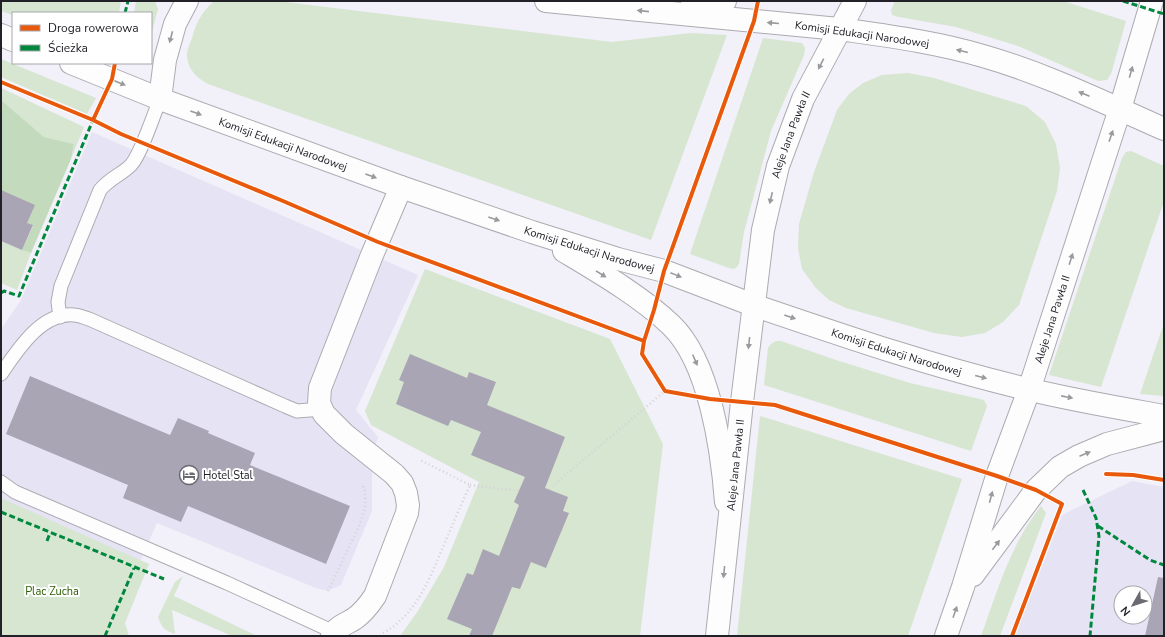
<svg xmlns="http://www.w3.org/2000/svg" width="1165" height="637" font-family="'Nunito Sans',sans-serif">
<rect width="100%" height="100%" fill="#f2f0f8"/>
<path fill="#e6e4f4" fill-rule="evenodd" d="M92 132 418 275 356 410 378 437 372 457V511L341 585 328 591 316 588 157 523 140 562 1 506V329L21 300Z
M1132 481 1164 487V636H1015L1062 515ZM1121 593H1145V617H1121Z"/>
<path fill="#d6e6d1" d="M1 1H121L119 13H13V15L1 11Z
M136 1H155L158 9 151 36V13H134Z
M214 1H277L612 42 691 33 727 35 651 240 208 84C197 78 187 69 187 55 187 50 190 43 192 38 197 21 201 13 214 1Z
M895 1H1063L1126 21 1111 74 1107 80 1098 81 1018 46 956 27 899 17 892 15 891 10Z
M763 38 802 43 805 48 804 55 771 131 744 232 739 264 736 268 732 269 690 254Z
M1 59 96 98 87 114 1 77Z
M908 73 934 78 1026 106 1045 122 1056 144 1060 168 1057 191 1019 305 1003 322 985 333 962 337 934 333 846 308 829 300 815 287 802 269 798 248 799 224 814 172 837 110 849 94 863 83 882 75Z
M1 88 84 127 71 159 74 144 44 137 1 100Z
M1131 151 1164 166V201L1101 387 1049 375 1122 158 1126 152Z
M1 241 31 253 17 290 1 283Z
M425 269 610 339 663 444 640 636H400L418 611 444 567 479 482 371 425 365 411Z
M1164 323V396L1140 394Z
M776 341H781L836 360 910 383 984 400 987 406 971 451 764 385 768 348 771 344Z
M760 416 962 479 908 636H737Z
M1 498 149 564 125 623 129 636H1Z
M1041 506 1046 513 1000 636H981C997 592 1011 543 1041 506Z
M183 576 174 596 257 636H232L172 610 175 634C164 630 162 628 158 617L175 582Z"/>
<path fill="#c4dabc" d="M1 100 44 137 74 144 71 159 31 253 22 250 33 226 27 223 1 190Z"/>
<path fill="#a9a5b4" d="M1 190 35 205 27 223 33 225 22 250 1 241Z
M410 354 467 378 469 372 496 382 487 405 565 437 545 488 568 497 563 511 569 513 546 568 531 562 520 589 512 587 492 636H469L472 629 447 619 467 573 473 575 483 549 499 556 519 505 514 502 525 477 471 455 481 432 451 420 448 426 396 404 404 382 399 380Z
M30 376 170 435 178 418 209 431 208 433 255 453 250 465 350 506 326 564 188 506 181 522 123 498 128 485 6 434Z
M1158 577 1164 578V636H1145Z"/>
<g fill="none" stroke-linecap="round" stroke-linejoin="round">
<g stroke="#acabb1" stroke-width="15">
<path id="service" d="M60 317 58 302 61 286 100 190C110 178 121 175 131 165 141 154 154 114 160 99
M1 374C17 351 41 312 74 315 79 315 85 318 89 319L285 406 297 411 322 409
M1 482 15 492 227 583 334 632"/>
</g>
<g stroke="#acabb1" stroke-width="24">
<path id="minor" d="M332 636C336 627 346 624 354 619 363 613 369 605 375 596L407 513 408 505 406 493 402 483 394 474 344 434 324 414 319 403 320 388 372 255 401 187"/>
</g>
<g stroke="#acabb1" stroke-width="24">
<g id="tertiary">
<path d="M546 1 839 29"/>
<path d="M689 10 725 1"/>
<path d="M1 35 13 40"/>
<path id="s1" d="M71 63 160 99 401 187 532 232 618 259 664 271 753 305"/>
<path d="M160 99 165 60 175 24 187 1"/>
<path d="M564 251C599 272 642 297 671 325 710 362 722 451 726 502"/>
</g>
</g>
<g stroke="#acabb1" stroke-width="24">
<g id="secondary">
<path d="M839 29C888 36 936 42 983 56 1046 74 1105 103 1164 129"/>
<path id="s2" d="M753 305C844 336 934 367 1027 389 1072 400 1119 408 1164 416"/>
<path d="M973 575 1036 490 1060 467 1079 456 1107 444 1164 429"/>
<path id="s3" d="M717 636 742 402 763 230 778 166 803 99 855 1"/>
<path id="s4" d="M946 636 963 587 997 476 1029 390 1120 109 1152 1"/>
</g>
</g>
<path stroke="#d3d3d6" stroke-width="2.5" stroke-dasharray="1 3" stroke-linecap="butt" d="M470 485 519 491
M549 489 665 391
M328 591 360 524 365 507V491L363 486
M383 633C416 615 429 580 443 547 452 526 461 505 470 485L420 460"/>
<use href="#service" stroke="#fdfdfe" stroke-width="13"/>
<use href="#minor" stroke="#fdfdfe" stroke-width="22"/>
<use href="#tertiary" stroke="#fdfdfe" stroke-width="22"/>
<use href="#secondary" stroke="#fdfdfe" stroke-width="22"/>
<path stroke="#00873e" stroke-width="3" stroke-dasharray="6 3" stroke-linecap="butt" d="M1123 1 1164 14
M125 13 128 1
M1 293 4 291 19 296 93 120 90 119
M1083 490 1096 518 1099 536 1090 636
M1 512 164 579
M1098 526 1150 560 1164 565
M47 541 50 533
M105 636 134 568"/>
<g stroke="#fff" stroke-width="6">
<path id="cycleway" d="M758 1 754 21 664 271 654 310 644 341 642 354 665 391 710 399 775 405 997 476 1036 490 1062 504 1012 636
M115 63 112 79 93 120 121 134 283 201 378 242 644 341
M1 82 93 120
M1106 474 1133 475 1164 480"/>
</g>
<use href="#cycleway" stroke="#e8590c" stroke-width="4"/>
</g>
<defs><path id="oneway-solid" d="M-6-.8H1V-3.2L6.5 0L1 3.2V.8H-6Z"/></defs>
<g fill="#9a9a9e">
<use href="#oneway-solid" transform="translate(643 11) rotate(-174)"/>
<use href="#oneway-solid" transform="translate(773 23) rotate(-175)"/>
<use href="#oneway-solid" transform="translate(171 37) rotate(105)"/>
<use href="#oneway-solid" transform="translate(962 51) rotate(-166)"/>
<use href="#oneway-solid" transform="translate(821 64) rotate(117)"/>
<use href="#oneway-solid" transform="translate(1131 72) rotate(-74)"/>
<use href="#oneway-solid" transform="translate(120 83) rotate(23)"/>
<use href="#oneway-solid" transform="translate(1084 94) rotate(-157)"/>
<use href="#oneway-solid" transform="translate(196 113) rotate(20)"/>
<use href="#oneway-solid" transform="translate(1111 136) rotate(-71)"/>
<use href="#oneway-solid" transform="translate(371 176) rotate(20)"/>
<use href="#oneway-solid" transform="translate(771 198) rotate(103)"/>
<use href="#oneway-solid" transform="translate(494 219) rotate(19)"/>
<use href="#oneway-solid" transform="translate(1071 259) rotate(-72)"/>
<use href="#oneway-solid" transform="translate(601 274) rotate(32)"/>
<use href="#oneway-solid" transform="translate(676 275) rotate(22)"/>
<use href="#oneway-solid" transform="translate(790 317) rotate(19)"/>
<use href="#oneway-solid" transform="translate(749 343) rotate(96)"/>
<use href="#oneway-solid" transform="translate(695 360) rotate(67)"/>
<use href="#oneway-solid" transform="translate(981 377) rotate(14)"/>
<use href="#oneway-solid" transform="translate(1067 397) rotate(11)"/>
<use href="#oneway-solid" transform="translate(1085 454) rotate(-23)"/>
<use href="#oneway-solid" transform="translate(991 497) rotate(-75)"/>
<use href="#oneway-solid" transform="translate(996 545) rotate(-53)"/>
<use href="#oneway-solid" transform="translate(724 572) rotate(96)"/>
<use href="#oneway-solid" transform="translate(955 612) rotate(-71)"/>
</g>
<defs>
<g id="hotel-ring" transform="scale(1)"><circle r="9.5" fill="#fff" stroke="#6b6971" stroke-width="1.5"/><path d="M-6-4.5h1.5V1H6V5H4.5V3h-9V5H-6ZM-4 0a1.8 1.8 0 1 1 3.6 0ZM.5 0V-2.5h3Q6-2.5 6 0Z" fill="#6b6971"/></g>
</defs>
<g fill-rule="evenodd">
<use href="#hotel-ring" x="189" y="475"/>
</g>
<g text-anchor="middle" stroke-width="4" stroke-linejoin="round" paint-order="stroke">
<g font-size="11" fill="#222128" stroke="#fff">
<text transform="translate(862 34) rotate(8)" y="4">Komisji Edukacji Narodowej</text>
<text dy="4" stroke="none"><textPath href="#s3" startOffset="508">Aleje Jana Pawła II</textPath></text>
<text dy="4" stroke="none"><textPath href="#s1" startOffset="227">Komisji Edukacji Narodowej</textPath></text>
<text dy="4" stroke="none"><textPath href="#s1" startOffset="551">Komisji Edukacji Narodowej</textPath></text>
<text dy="4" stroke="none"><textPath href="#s4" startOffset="334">Aleje Jana Pawła II</textPath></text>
<text dy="4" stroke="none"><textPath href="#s2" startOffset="151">Komisji Edukacji Narodowej</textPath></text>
<text dy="4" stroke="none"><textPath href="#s3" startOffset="172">Aleje Jana Pawła II</textPath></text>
</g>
<g font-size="11" fill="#222128" stroke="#fff" text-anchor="start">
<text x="203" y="479">Hotel Stal</text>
</g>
<g font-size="11" fill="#2b5c01" stroke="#fff">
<text x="52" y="595">Plac Zucha</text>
</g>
</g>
<rect width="1165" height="637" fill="none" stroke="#222128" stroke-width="4"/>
<rect x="12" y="12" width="140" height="52" fill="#ffffff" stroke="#a7a6a9"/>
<rect x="20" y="25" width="20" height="6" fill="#e8590c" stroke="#a7a6a9"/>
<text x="48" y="32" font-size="12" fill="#222128">Droga rowerowa</text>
<rect x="20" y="45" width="20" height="6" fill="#00873e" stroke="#a7a6a9"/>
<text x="48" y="52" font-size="12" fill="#222128">Ścieżka</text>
<g transform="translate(1133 605) rotate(231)"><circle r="19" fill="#ffffff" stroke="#a7a6a9"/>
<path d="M0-3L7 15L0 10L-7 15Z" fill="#6b6971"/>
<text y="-6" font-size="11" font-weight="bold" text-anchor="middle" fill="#222128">N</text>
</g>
</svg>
